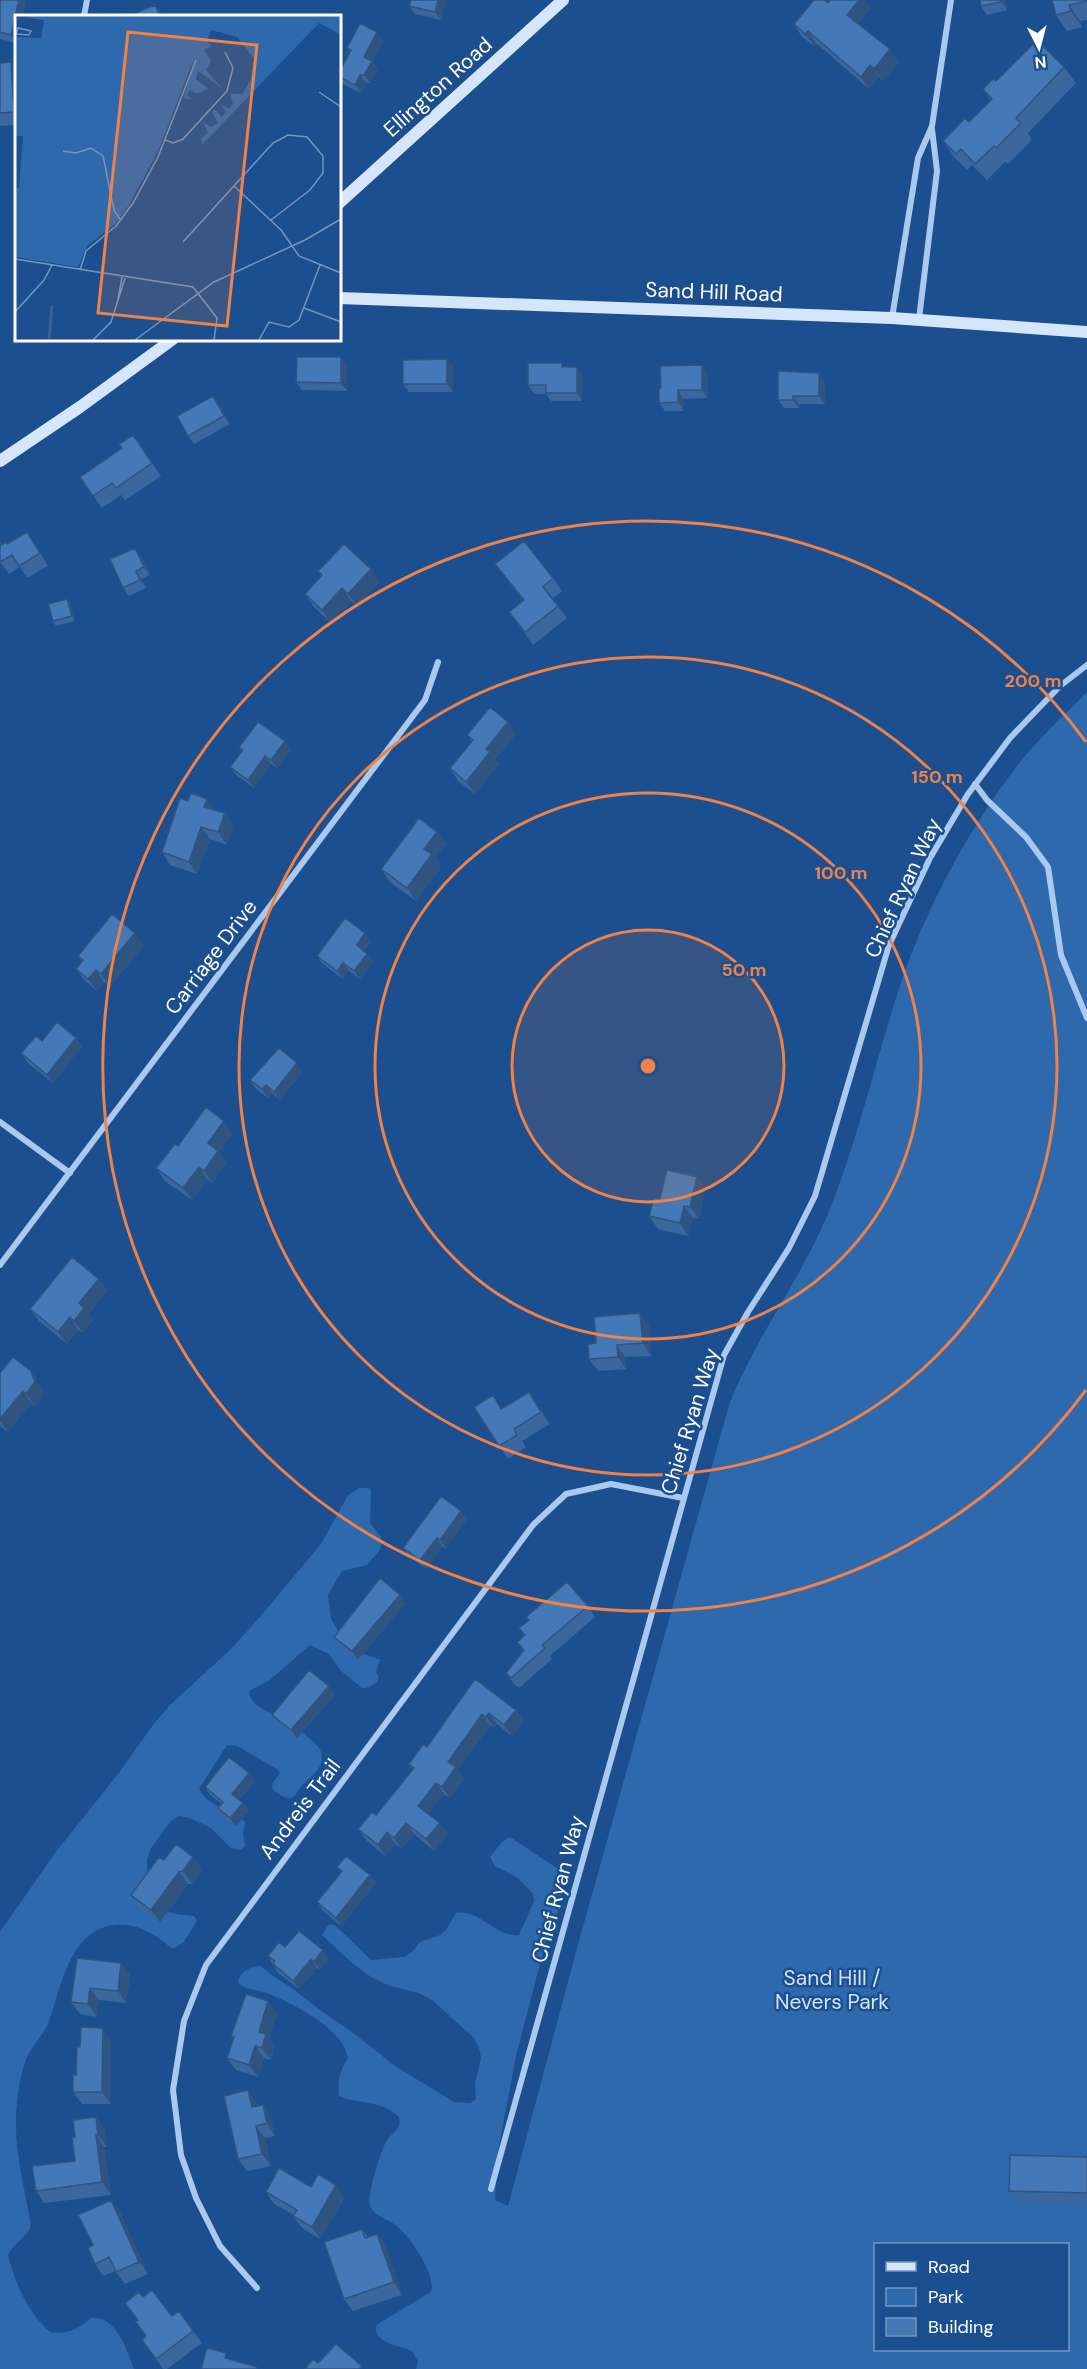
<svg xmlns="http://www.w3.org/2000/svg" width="1087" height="2369" font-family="'DM Sans',sans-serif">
<rect width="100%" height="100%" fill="#1b4f8f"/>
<path fill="#2e69ad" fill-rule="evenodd" d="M1087 692V2369H416L418 2361 412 2351C399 2345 374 2344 376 2326L381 2322 431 2292C437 2276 411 2239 399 2228 391 2219 375 2218 370 2206 366 2196 381 2150 387 2140 393 2131 402 2129 399 2117 381 2099 359 2105 339 2096 337 2081 340 2070 348 2058 343 2028 293 2004 267 1993 257 1989 245 1991 238 1982 240 1971 251 1966 261 1966L270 1974 289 1986 320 2010 352 2032 395 2066 454 2102 470 2103 476 2099 475 2083 481 2059 480 2051 474 2038 432 2000 419 1993 390 1986 371 1977 352 1963 322 1935 329 1924 335 1925 371 1960 404 1957 412 1952 420 1942 440 1935 446 1930 456 1913C479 1908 496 1938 519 1935L534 1901 533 1894 518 1878 495 1866 490 1857 502 1842 510 1837 558 1869 565 1879 557 1913 543 1952 516 2056 498 2151 495 2200 508 2206 577 1948 729 1405C755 1338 799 1282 827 1216 857 1144 874 1066 898 992 924 911 969 827 1021 761 1041 736 1065 715 1087 692ZM876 2244H1068V2350H876Z
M359 1488H369L371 1490 370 1523 381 1537 382 1544 379 1551 367 1565 342 1571 328 1595 331 1619 341 1635 362 1653 380 1660 376 1672 379 1678C377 1684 368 1689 362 1688L341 1671 329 1654 310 1645 270 1680 251 1690 249 1692C252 1710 274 1712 286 1721 298 1729 311 1738 320 1749 327 1769 310 1776 299 1789 298 1791 294 1797 293 1797 287 1801 275 1792 272 1788L273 1782 280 1774 277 1769 237 1746 227 1745 199 1789C209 1808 231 1808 245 1822L243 1834 245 1846 240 1850 231 1848 211 1828 190 1818 179 1816 171 1821 151 1848 147 1860 148 1885 163 1910 175 1914 194 1916 197 1921 183 1943 172 1949C156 1934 137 1923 115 1925 68 1930 62 1988 48 2024 43 2035 34 2044 28 2055 22 2066 18 2091 17 2104 12 2145 25 2187 31 2226 26 2238 14 2243 8 2255 15 2283 28 2313 50 2332 67 2335 79 2329 91 2318 116 2315 127 2350 134 2369H0V1932L55 1853 118 1774 153 1725 170 1705 231 1649 259 1618 321 1544 348 1495Z"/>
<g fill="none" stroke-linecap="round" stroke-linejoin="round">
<path stroke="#a9c9ee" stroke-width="6" d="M84 16 87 0
M892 318 918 158 932 126 951 0
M919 319 937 171 932 129
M975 784 987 800 1026 837 1048 867 1061 955 1087 1018
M0 1122 70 1173
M0 1265 425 700 438 662
M491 2189 724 1355 748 1312 789 1248 815 1196 889 945 930 858 968 794 1010 738 1060 686 1087 665
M257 2288 220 2246 196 2198 181 2155 173 2090 184 2021 206 1965 533 1525 566 1494 611 1484 683 1498"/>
<path stroke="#d6e6fa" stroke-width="12" d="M339 203 563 0
M339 298 892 318 1087 332
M0 461 80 407 173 339"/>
</g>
<path fill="#3a679d" d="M0 0H26L23 16H16V43L0 39Z
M446 0 441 20 415 14 409 6Z
M1005 0 1007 10 987 15 981 6Z
M1052 0H1087V20L1080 21 1082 27 1067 31 1056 15Z
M828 3 871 8 858 24 899 62 883 81 879 77 869 89 816 43 814 46 802 37 794 24Z
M377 32 383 41 372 62 378 69 370 83H366L361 93 343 84 339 78V73L350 53 347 48Z
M11 62 16 69V125L0 126V63Z
M1064 67 1076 83 1028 133 1032 140 1008 164 1005 162 987 180 972 165 967 170 954 157 943 141 969 122 991 101 983 89 996 81Z
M341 357 347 366V391L302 390 296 382Z
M447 359 453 367V392H409L403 384Z
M565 367 582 375V401H551L546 394H534L528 385Z
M707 373 708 398 683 399 684 411H665L659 403 661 388Z
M825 382V404H799V408H784L778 400Z
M213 396 219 404 230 424 194 444 188 436Z
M133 435 161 476 125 500 121 495 102 508 80 477 122 448Z
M0 541 2 544H35L48 566 27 578 20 567 9 574 1 563H0Z
M141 556 150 575 141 579 146 588 129 596 123 588Z
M495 564 553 578 562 591 552 599 567 618 533 645 509 612 523 601Z
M318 571 379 582 357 606 351 601 330 622 313 606 305 594 321 576Z
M70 603 75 621 56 626 53 621Z
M508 722 516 734 495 759 499 764 475 794 458 781 450 768 472 742 467 735Z
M239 747 291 750 277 768 271 764 254 788 236 775 230 767 242 751Z
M215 810 225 813 233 826 227 845 210 839 197 874 170 865 162 852Z
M437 832 446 844 435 858 441 867 416 901 390 882 381 869Z
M371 942 364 951 373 962 360 979 349 971 343 979 323 964 317 956Z
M144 945 110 987 104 982 97 991 85 981 76 969 82 962 78 956Z
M76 1038 82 1046 53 1083 27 1062 21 1053 42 1041Z
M303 1071 280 1100 272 1093 268 1098 255 1088 250 1080Z
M233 1133 219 1152 227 1163 212 1183 207 1179 192 1200 165 1181 156 1168 178 1146Z
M697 1177 705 1189 699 1219 693 1218 688 1236 658 1229 649 1216Z
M99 1279 107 1291 89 1314 93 1320 83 1333 78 1330 67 1344 39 1321 30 1309Z
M649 1325 651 1356 625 1357 626 1369 598 1371 589 1359 596 1343Z
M0 1373 39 1383 44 1395 35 1406 31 1403 8 1432 0 1426Z
M529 1392 550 1424 522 1441 526 1447 508 1459 499 1446 502 1408Z
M467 1519 446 1549 442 1546 426 1569 409 1556 403 1548Z
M406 1603 358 1660 340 1645 334 1637Z
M588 1606 595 1617 550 1656 552 1659 519 1688 514 1684 506 1673 523 1651 517 1642 524 1636 519 1628 529 1621 526 1617Z
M475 1679 516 1710 524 1721 512 1736 497 1724 494 1728 490 1725 458 1770 464 1779 450 1798 444 1794 428 1814 440 1823 448 1834 434 1851 414 1834 402 1849 395 1844 385 1856 366 1840 358 1829 376 1815 413 1770 409 1764 427 1747Z
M335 1695 297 1738 278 1723 272 1715Z
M255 1781 239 1800 243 1803 249 1811 236 1826 224 1817 218 1808 222 1804 210 1795 205 1787Z
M193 1857 202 1869 192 1884H188L160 1922 140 1907 131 1895 164 1860Z
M337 1867 370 1875 376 1883 341 1926 323 1911 317 1902 341 1872Z
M285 1947 329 1958 320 1970 317 1968 299 1989 278 1973 268 1956Z
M121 1963 130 1975 126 2003 99 2000 97 2017 80 2014 71 2002Z
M277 2013 269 2038 275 2046 271 2060 264 2058 258 2077 236 2070 227 2058 233 2039 231 2036Z
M111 2040V2104H82L73 2092 80 2047Z
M257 2103V2106L263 2105 271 2117 275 2136 265 2138 271 2166 247 2171 238 2159Z
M104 2129 107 2147H104L111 2195 44 2203 36 2191 75 2161V2137Z
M1087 2157V2205L1018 2203 1009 2191Z
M266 2192 345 2197 320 2239 302 2228 293 2216 294 2215 274 2204Z
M120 2212 148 2274 125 2284 115 2271 103 2276 95 2264 93 2245Z
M362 2229 368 2237 386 2246 402 2295 353 2311 344 2299Z
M143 2297 193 2331 202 2343 167 2369H163L142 2340 146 2337 137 2320 125 2303Z"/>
<path fill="#305480" d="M19 0H26L23 16H16V42L11 35Z
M438 0H446L441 20 435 12Z
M859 0H866L871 8 856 27 847 15Z
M1001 0H1005L1007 10 1001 2Z
M155 5 163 16H160Z
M1069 5 1080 21 1082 27 1071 11Z
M808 31 816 43 814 46 805 34Z
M377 32 383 41 372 62 378 69 370 83 364 75V57Z
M890 49 899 62 883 81 874 69Z
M11 62 16 69V115L14 112Z
M870 65 879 77 869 89 861 77Z
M360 75 366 83 361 93 355 85Z
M341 357 347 366V391L341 383Z
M447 359 453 367V392L447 384Z
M702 365 707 373 708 398 702 390Z
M577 367 582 375V401L577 393Z
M819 373 825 382V404L819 396Z
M678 390 683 399 684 411 678 402Z
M213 396 219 404 230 424 224 416Z
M793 396 799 404V408L793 400Z
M135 548 141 556 150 575 144 567Z
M371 569 379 582 357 606 348 594Z
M136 571 141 579 146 588 140 580Z
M342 588 351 601 330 622 322 610Z
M67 599 70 603 75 621 72 616Z
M508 722 516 734 495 759 499 764 475 794 466 782 486 749Z
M285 741 291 750 277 768 271 760Z
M265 756 271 764 254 788 248 780Z
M207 799 216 811 204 807Z
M225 813 233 826 227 845 218 832Z
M201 827 210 839 197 874 189 862Z
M437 832 446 844 435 858 441 867 416 901 407 888 424 849Z
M135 933 144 945 110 987 101 974Z
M365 933 371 942 362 953 357 945Z
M367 954 373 962 360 979 354 971Z
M343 963 349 971 343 979 337 971Z
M96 970 104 982 97 991 88 979Z
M76 1038 82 1046 53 1083 47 1075Z
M297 1063 303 1071 280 1100 274 1092Z
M266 1085 272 1093 268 1098 262 1089Z
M224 1121 233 1133 219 1152 227 1163 212 1183 204 1171 208 1143Z
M199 1167 207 1179 192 1200 183 1188Z
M697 1177 705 1189 699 1219 690 1207Z
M684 1206 693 1218 688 1236 680 1223Z
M99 1279 107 1291 89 1314 93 1320 83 1333 74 1321 79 1303Z
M640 1313 649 1325 651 1356 643 1343Z
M70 1317 78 1330 67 1344 58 1332Z
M617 1345 625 1357 626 1369 618 1357Z
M31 1371 39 1383 44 1395 35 1406 26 1394Z
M23 1391 31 1403 8 1432 0 1421V1419Z
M529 1392 538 1404 550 1424 541 1412Z
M461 1511 467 1519 446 1549 440 1540Z
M437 1538 442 1546 426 1569 420 1560Z
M400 1595 406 1603 358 1660 352 1651Z
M329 1686 335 1695 297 1738 291 1730Z
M516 1710 524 1721 512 1736 504 1725Z
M489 1713 497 1724 494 1728 486 1717Z
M482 1714 490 1725 458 1770 464 1779 450 1798 442 1787 448 1762Z
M249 1773 255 1781 238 1802 232 1794Z
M436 1783 444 1794 426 1817 418 1806Z
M243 1803 249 1811 236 1826 230 1818Z
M406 1823 414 1834 402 1849 394 1838Z
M440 1823 448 1834 434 1851 426 1839Z
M387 1832 395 1844 385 1856 378 1845Z
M193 1857 202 1869 192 1884 183 1871Z
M179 1872 188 1884 160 1922 151 1910Z
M370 1875 376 1883 341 1926 336 1918Z
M323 1950 329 1958 320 1970 314 1962Z
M311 1959 317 1968 299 1989 293 1981Z
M121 1963 130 1975 126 2003 118 1991Z
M90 1988 99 2000 97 2017 88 2004Z
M268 2001 277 2013 269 2038 275 2046 271 2060 262 2048 259 2032Z
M103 2028 111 2040V2104L102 2092Z
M255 2046 264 2058 258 2077 249 2065Z
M248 2090 257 2103 260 2119 252 2107Z
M263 2105 271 2117 275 2136 267 2123Z
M96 2117 104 2129 107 2147 98 2135Z
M256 2126 265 2138 271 2166 262 2154Z
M96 2135 104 2147 111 2195 102 2182Z
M336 2185 345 2197 320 2239 312 2227Z
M111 2200 120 2212 148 2274 139 2262Z
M377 2234 386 2246 402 2295 394 2282Z"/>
<path fill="#4478b7" stroke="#305480" stroke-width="1.5" d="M0 0H19L11 35 0 32Z
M411 0H438L435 12 409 6Z
M814 0H825L828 3 830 0H859L847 15 890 49 874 69 870 65 861 77 808 31 805 34 794 24Z
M980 0H1001V2L981 6Z
M1052 0H1087V1L1069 5 1071 11 1056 15Z
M155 5 160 16H134L133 14Z
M360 23 377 32 364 57 372 61 364 75H360L355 85 339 77V73L351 50 347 48Z
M1037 40 1064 67 1016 118 1021 123 996 148 994 146 975 164 961 149 956 154 943 141 965 118 969 122 992 99 983 89 993 79 996 81Z
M11 62 14 112 0 113V63Z
M297 357H341V383L296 382Z
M447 359V384H403V360Z
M528 363H562V367H577V393H546V385H528Z
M702 365V390H678V402L659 403V388H661L660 366Z
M778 371 819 373V396H793V400H778Z
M213 396 224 416 188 436 177 416Z
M133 435 152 463 116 488 112 483 93 496 80 477 122 448 119 444Z
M27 532 40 553 19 566 12 555 0 562V543L1 545 6 542 7 544Z
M524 541 553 578 543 587 558 606 525 632 509 612 524 600 495 564Z
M344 544 371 569 348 594 342 588 322 610 305 594 322 575 318 571Z
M135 548 144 567 136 571 140 580 123 588 110 559Z
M67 599 72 616 53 621 48 604Z
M490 707 508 722 486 749 490 752 466 782 450 768 473 740 467 735Z
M258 722 285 741 271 760 265 756 248 780 230 767 243 750 239 747Z
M191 793 207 799 204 807 225 813 218 832 201 827 189 862 162 852 180 798 188 801Z
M419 818 437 832 424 849 432 854 407 888 381 869Z
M112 914 135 933 101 974 96 970 88 979 76 969 83 960 78 956Z
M345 918 365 933 357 945 367 954 354 971 343 963 337 971 317 956Z
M57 1022 76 1038 47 1075 21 1053 36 1036 42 1041Z
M279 1048 297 1063 274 1092 266 1085 262 1089 250 1080Z
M206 1107 224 1121 208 1143 218 1151 204 1171 199 1167 183 1188 156 1168 175 1144 178 1146Z
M667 1170 697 1177 690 1207 684 1206 680 1223 649 1216 654 1198 660 1199Z
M72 1257 99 1279 79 1303 84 1308 74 1321 70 1317 58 1332 30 1309Z
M640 1313 643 1343 617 1345 618 1357 589 1359 588 1344 596 1343 594 1317Z
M13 1357 31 1371 35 1382 26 1394 23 1391 0 1419V1373Z
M529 1392 541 1412 514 1429 517 1435 499 1446 474 1407 493 1395 501 1409Z
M441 1496 461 1511 440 1540 437 1538 420 1560 403 1548Z
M380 1578 400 1595 352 1651 334 1637Z
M567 1582 588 1606 542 1645 545 1648 511 1678 506 1673 524 1650 517 1642 525 1635 519 1628 529 1620 526 1617Z
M309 1670 329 1686 291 1730 272 1715Z
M475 1679 516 1710 504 1725 489 1713 486 1717 482 1714 448 1762 456 1767 442 1787 436 1783 418 1806 440 1823 426 1839 406 1823 394 1838 387 1832 378 1845 358 1829 372 1812 376 1815 414 1768 409 1764 423 1744 427 1747Z
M229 1757 249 1773 232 1794 243 1803 230 1818 218 1808 223 1802 205 1787Z
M176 1844 193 1857 183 1871 179 1872 151 1910 131 1895 159 1857 164 1860Z
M346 1856 370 1875 336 1918 317 1902 342 1871 337 1867Z
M299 1931 323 1950 314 1962 311 1959 293 1981 273 1964 275 1961 268 1956 279 1942 285 1947Z
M77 1958 121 1963 118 1991 90 1988 88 2004 71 2002Z
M246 1994 268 2001 259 2032 266 2034 262 2048 255 2046 249 2065 227 2058 234 2037 231 2036Z
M81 2027 103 2028 102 2092H73V2075H76L77 2047H80Z
M248 2090 252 2107 263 2105 267 2123 256 2126 262 2154 238 2159 224 2096Z
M96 2117 98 2135H96L102 2182 36 2191 32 2166 75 2161 72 2138 75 2137 73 2120Z
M1010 2155 1087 2157V2193L1009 2191Z
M279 2168 311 2187 318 2174 336 2185 312 2227 293 2216 297 2210 266 2192Z
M111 2200 139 2262 116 2272 109 2257 95 2264 88 2248 93 2245 78 2215Z
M362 2229 365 2238 377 2234 394 2282 344 2299 324 2242Z
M152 2290 172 2316 179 2311 193 2331 156 2359 142 2340 146 2336 135 2321 138 2320 125 2303 139 2292 143 2297Z
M336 2344 362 2366 359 2369H305L313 2359 318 2363Z
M207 2348 226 2353 225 2358 257 2367V2369H201Z"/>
<circle cx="648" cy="1066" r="136" fill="#ee8249" fill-opacity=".12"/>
<g fill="none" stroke="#ee8249" stroke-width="3">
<circle cx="648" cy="1066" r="136"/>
<circle cx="648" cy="1066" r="273"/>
<circle cx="648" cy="1066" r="409"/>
<path d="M1086 1390A545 545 0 1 1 1086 742"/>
</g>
<g text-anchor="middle" stroke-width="5" stroke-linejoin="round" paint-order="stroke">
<g font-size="21" fill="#fff" stroke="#1b4f8f">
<text transform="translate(438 87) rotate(-42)" y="7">Ellington Road</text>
<text transform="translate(714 292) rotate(2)" y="7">Sand Hill Road</text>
<text transform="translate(903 888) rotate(-65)" y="7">Chief Ryan Way</text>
<text transform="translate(211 957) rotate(-53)" y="7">Carriage Drive</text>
<text transform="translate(690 1421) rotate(-73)" y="7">Chief Ryan Way</text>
<text transform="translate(300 1809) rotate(-53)" y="7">Andreis Trail</text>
<text transform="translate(558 1889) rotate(-75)" y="7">Chief Ryan Way</text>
</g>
<g font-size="21" fill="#cfe3fa" stroke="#1b4f8f">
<text x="832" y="1985">Sand Hill /<tspan x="832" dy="24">Nevers Park</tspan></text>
</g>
</g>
<g transform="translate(15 15)">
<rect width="326" height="326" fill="#1b4f8f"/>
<path d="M13 0H325V19L304 8 187 130 186 123 193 118 188 107 196 112 203 108 197 97 200 94 207 102 211 97 206 89 214 94 218 89 215 79H227L235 66 239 44 222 22 196 15 192 26 197 31 189 35 196 46 191 55 208 74 183 56 181 64 198 78 192 74 182 79 175 75 172 80 177 85 169 83 179 44 143 136 114 190 100 209 72 231 63 252 0 242V173H4L8 121H0V22L26 23 29 5 13 3Z" fill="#2e69ad"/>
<path fill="none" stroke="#3c6290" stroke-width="3" d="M34 325 37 291"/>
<path fill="none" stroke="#7695bc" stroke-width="1.5" d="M0 19H1L14 20 16 16 3 13 1 19M304 77 326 92M150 125 158 128 168 124 212 76 218 53 210 37M48 136 61 138 76 133 88 141 99 195 106 206M219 171 266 215 284 241 326 258M168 227 258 128 273 120 292 122 308 141V158L295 175 256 205M0 244 178 272 202 303 199 325M65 255 71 236 101 211 118 188 143 142 181 45M103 284 107 262M289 293 326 307M0 297 29 265 37 250M78 325 96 307 110 263M120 325 199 267 290 225 326 204M244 325 254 307 274 312 284 305 305 250"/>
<path fill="#ee8249" fill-opacity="0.15" stroke="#ee8249" stroke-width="3" d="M113 17 242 30 212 311 83 298Z"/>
<rect width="326" height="326" fill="none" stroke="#fff" stroke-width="3"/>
</g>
<circle cx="648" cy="1066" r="9" fill="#ee8249" stroke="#1b4f8f" stroke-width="3"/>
<g font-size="18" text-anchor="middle" font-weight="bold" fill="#ee8249" stroke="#1b4f8f" stroke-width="5" stroke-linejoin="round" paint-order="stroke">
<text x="1033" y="687">200 m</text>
<text x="937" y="783">150 m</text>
<text x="841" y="879">100 m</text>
<text x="744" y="976">50 m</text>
</g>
<rect x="874" y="2243" width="195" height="108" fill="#1b4f8f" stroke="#7695bc" stroke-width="1.5"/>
<rect x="886" y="2262" width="30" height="9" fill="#d6e6fa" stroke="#7695bc" stroke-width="1.5"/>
<text x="928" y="2273" font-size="18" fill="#ffffff">Road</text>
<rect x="886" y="2288" width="30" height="18" fill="#2e69ad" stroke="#7695bc" stroke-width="1.5"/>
<text x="928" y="2303" font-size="18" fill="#ffffff">Park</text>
<rect x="886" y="2318" width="30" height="18" fill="#4478b7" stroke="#7695bc" stroke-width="1.5"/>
<text x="928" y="2333" font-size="18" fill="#ffffff">Building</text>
<g transform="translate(1039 48) rotate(174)" stroke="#1b4f8f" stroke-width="4.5" paint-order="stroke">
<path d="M0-4.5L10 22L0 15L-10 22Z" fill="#ffffff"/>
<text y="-9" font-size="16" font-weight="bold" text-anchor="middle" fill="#ffffff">N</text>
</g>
</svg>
